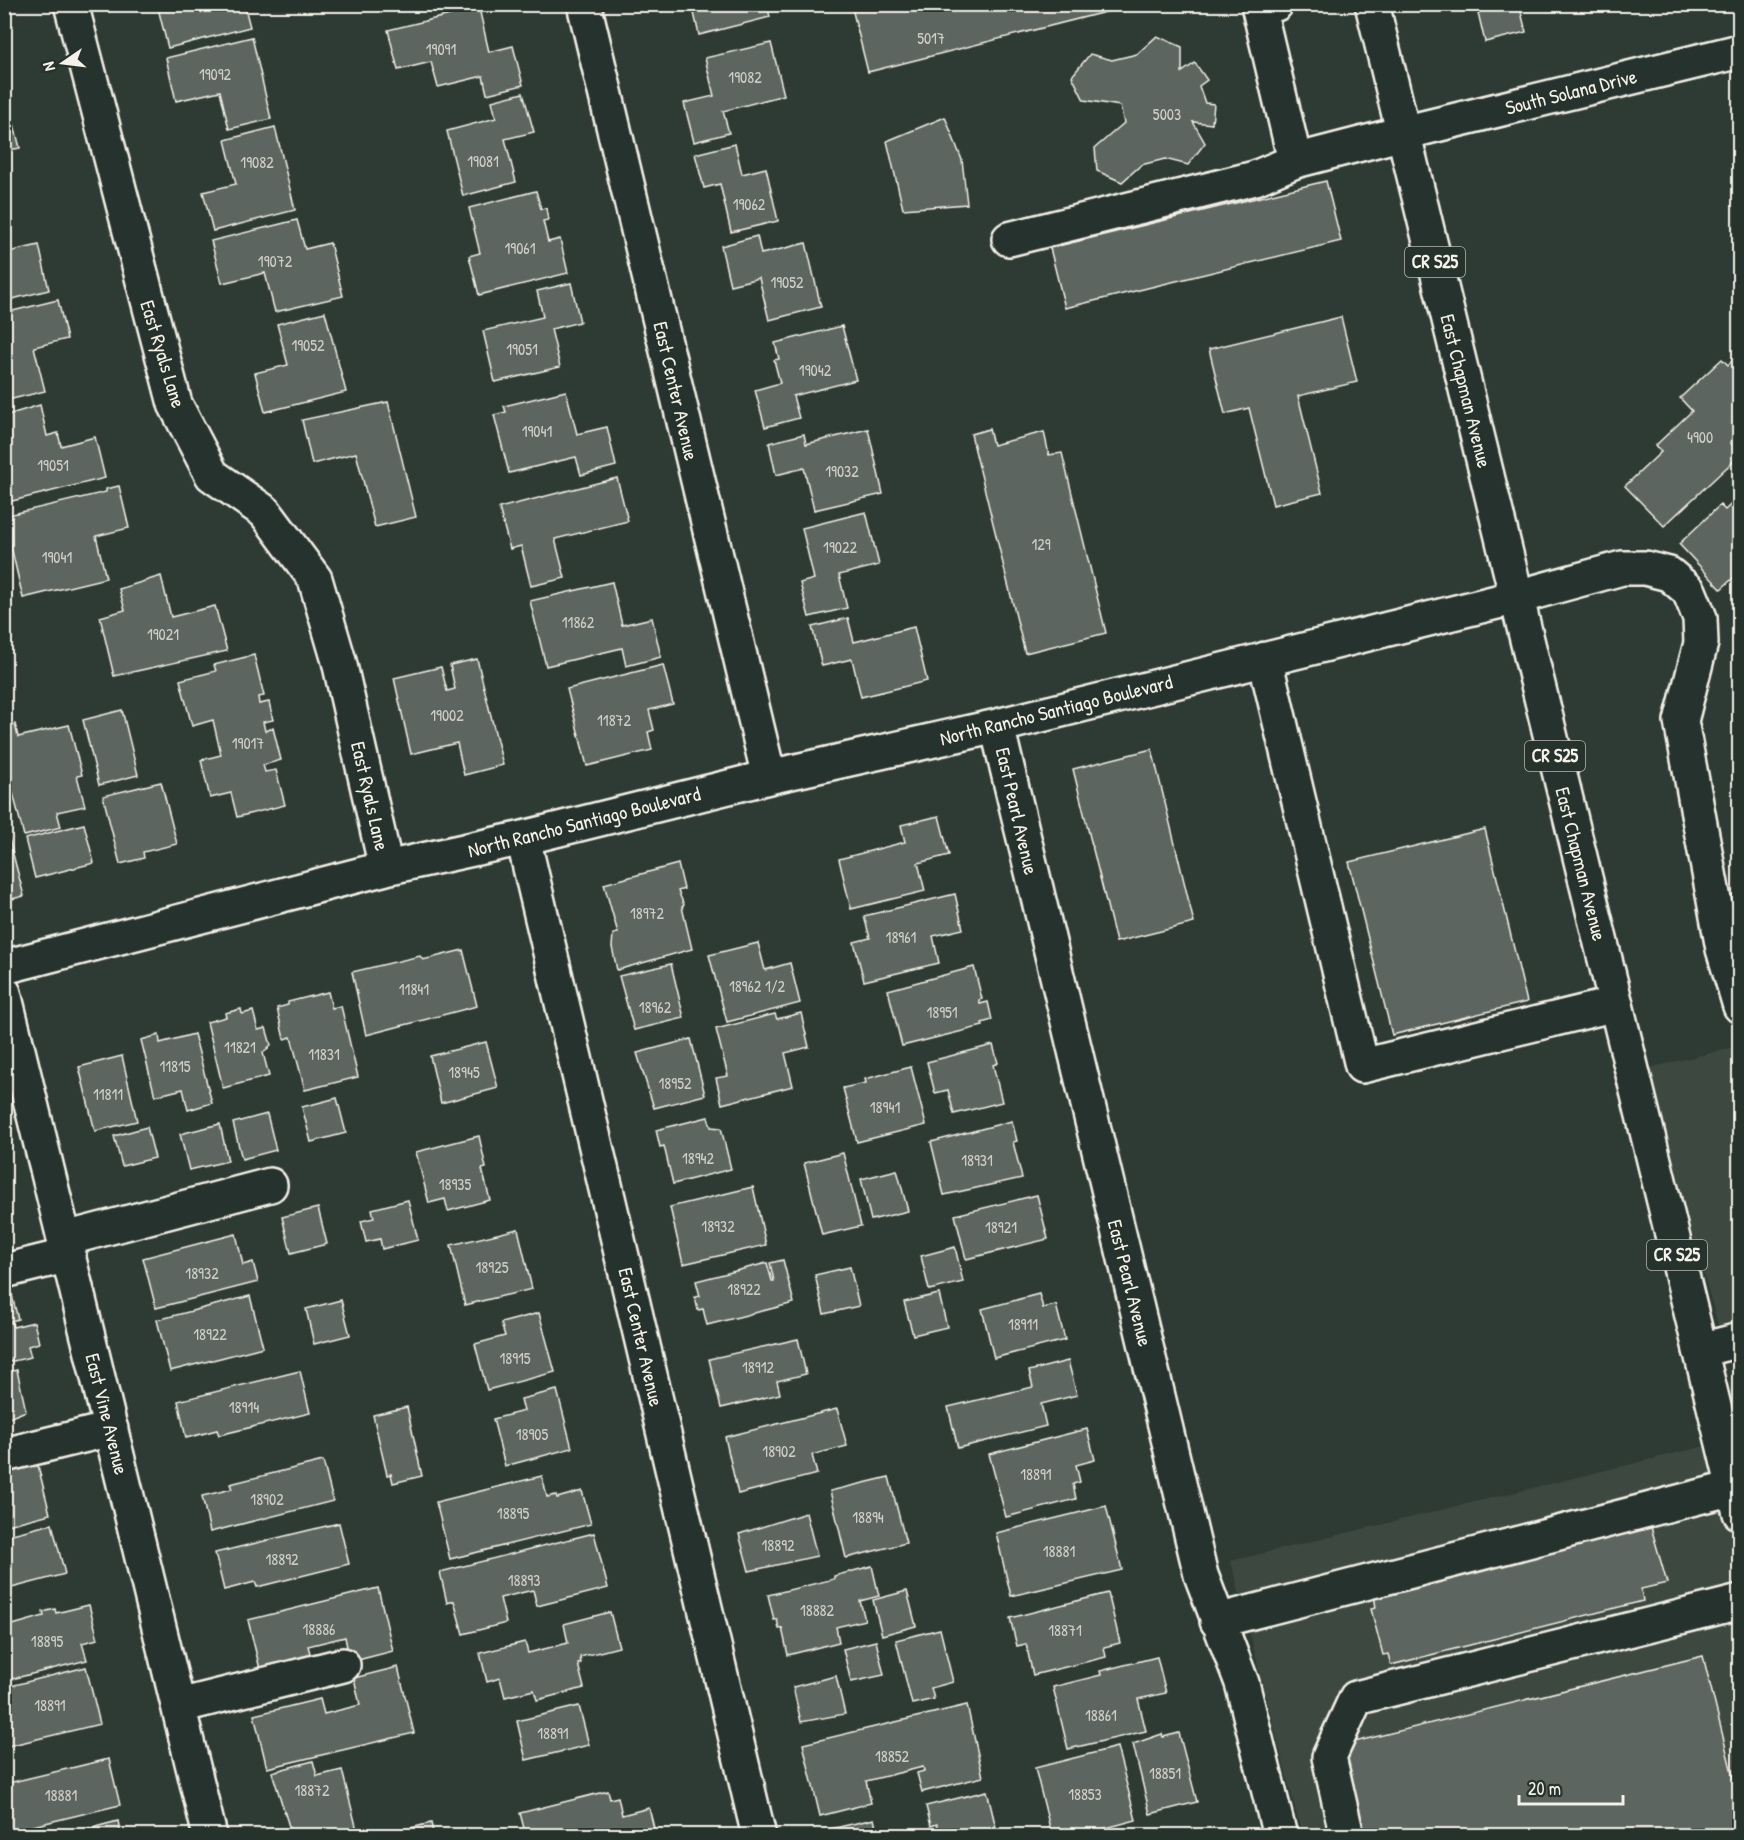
<svg xmlns="http://www.w3.org/2000/svg" width="1744" height="1840" font-family="'Patrick Hand',sans-serif">
<rect width="100%" height="100%" fill="#2e3b34"/>
<filter id="ink" filterUnits="userSpaceOnUse"><feTurbulence type="fractalNoise" baseFrequency=".0167" numOctaves="2"/><feDisplacementMap in="SourceGraphic" scale="12" xChannelSelector="R" yChannelSelector="G"/><feConvolveMatrix kernelMatrix="1 2 1 2 8 2 1 2 1" color-interpolation-filters="sRGB"/></filter>
<g filter="url(#ink)">
<path fill="#3c4841" d="M1739 1046V1398L1645 1069Z
M1739 1438V1835H1302L1231 1561Z"/>
<path fill="#5c655e" stroke="#f4f1e8" stroke-width="1.5" d="M172 4H244L250 27 168 48 158 8Z
M692 4H767L770 17 699 35Z
M851 4H1137L868 72Z
M1476 4H1519L1526 32 1485 42Z
M479 8 489 52 513 46 523 85 487 94 483 76 438 87 431 62 398 70 388 30Z
M1157 36 1182 47V72L1195 63 1207 80 1199 86 1205 103 1214 104 1212 124 1193 122 1205 143 1188 165 1165 159 1141 165 1122 182 1097 171 1095 148 1124 123 1120 106 1084 100 1072 76 1090 54 1112 60 1137 54Z
M252 37 271 119 229 129 220 91 176 101 166 58Z
M771 43 784 95 723 111 729 133 694 142 684 103 714 96 705 58Z
M523 93 534 132 505 139 516 182 463 196 447 131 496 118 492 101Z
M9 105 20 148 4 151V107Z
M945 117 962 160 967 204 903 209 887 141Z
M275 127 295 210 213 231 203 192 236 184 225 140Z
M735 144 742 174 766 168 778 221 731 232 720 184 704 188 695 154Z
M1326 181 1341 241 1065 308 1050 248Z
M536 191 541 209 546 208 548 220 543 221 548 242 560 239 568 273 479 295 469 256 480 253 469 208Z
M297 220 305 249 330 243 343 296 275 312 265 273 222 283 211 241Z
M757 236 761 254 806 243 821 307 769 320 759 278 730 285 721 246Z
M39 245 49 290 4 301V253Z
M571 283 580 322 551 329 560 367 495 382 483 331 543 317 537 291Z
M58 300 67 339 34 347 45 391 4 401V313Z
M325 312 346 392 265 412 255 373 288 365 277 324Z
M1341 317 1357 382 1298 396 1322 493 1273 505 1249 408 1225 414 1209 349Z
M842 326 856 380 793 396 799 418 765 427 755 390 780 383 774 360 779 359 775 343Z
M1740 353V432L1730 442 1740 455 1664 526 1625 486 1661 452 1655 446 1692 411 1680 398 1722 359 1728 365Z
M566 391 577 434 607 427 616 466 581 475 576 457 509 473 494 415 506 412 504 406Z
M388 402 416 517 375 527 356 453 312 464 302 420Z
M40 405 47 436 58 433 61 446 95 437 105 478 4 503V416Z
M868 429 883 494 814 510 804 468 776 475 769 443 804 434 806 444Z
M989 429 993 445 1044 432 1049 455 1062 453 1106 633 1025 653 971 434Z
M617 478 628 521 555 539 565 578 531 586 521 546 510 549 499 508Z
M119 486 129 528 96 536 106 578 23 598 4 516 106 492V489Z
M1740 496V572L1721 589 1679 544 1720 505 1725 510Z
M866 512 879 565 839 575 847 608 809 617 800 583 814 579 802 528Z
M161 576 171 617 215 606 227 651 114 676 100 617 125 610 119 589Z
M612 582 622 625 652 618 661 657 626 666 622 648 546 666 530 601Z
M848 618 854 642 914 627 927 681 861 697 852 659 822 666 812 627Z
M254 655 264 696 258 697 259 704 269 702 273 720 263 722 265 731 273 728 281 760 263 765 265 772 276 770 285 805 237 817 231 793 210 798 201 760 221 755 213 720 192 726 180 680 216 671 214 665Z
M477 659 503 765 464 775 457 743 411 754 394 678 441 667 447 691 455 689 450 665Z
M663 665 673 704 649 710 654 730 648 732 652 750 587 766 567 689Z
M122 710 138 775 99 785 83 720Z
M15 724 18 737 69 725 82 775 77 776 85 806 57 812 61 827 24 836 4 758V726Z
M1152 749 1194 923 1116 942 1073 769Z
M161 782 177 844 143 852 144 858 120 864 103 796Z
M939 816 949 855 918 863 925 891 851 909 839 859 905 842 901 825Z
M4 820 24 896 4 901Z
M84 824 94 863 35 878 25 839Z
M1485 829 1527 1002 1392 1035 1349 862Z
M678 864 684 889 678 891 684 905 682 907 692 949 617 970 612 947 613 934 618 933 604 884Z
M955 894 963 929 933 936 939 963 864 981 854 942 870 938 864 916Z
M758 943 765 970 790 963 800 1003 727 1022 709 955Z
M463 950 477 1006 366 1035 352 972 420 956 423 960Z
M671 964 684 1018 634 1030 619 976Z
M974 967 982 999 979 1000 980 1004 988 1002 992 1020 982 1023 983 1026 902 1046 888 990Z
M328 992 332 1008 341 1006 358 1077 305 1090 291 1037 284 1039 277 1008 288 1005V1002Z
M241 1009 242 1014 253 1011 258 1030 266 1028 271 1045 263 1053 269 1076 223 1088 207 1022 226 1017 225 1013Z
M801 1013 809 1047 785 1053 793 1086 722 1104 716 1078 728 1076 716 1029 775 1014 777 1019Z
M194 1034 212 1103 188 1110 183 1089 155 1096 141 1040 159 1035 160 1043Z
M691 1039 705 1095 654 1108 637 1053Z
M486 1042 498 1088 441 1103 430 1056Z
M993 1045 998 1063 993 1065 1002 1102 954 1114 948 1090 935 1093 927 1062Z
M122 1056 137 1121 95 1131 79 1067Z
M911 1067 926 1125 857 1142 843 1088 866 1083 865 1079Z
M337 1098 346 1133 311 1142 302 1107Z
M267 1114 276 1150 242 1159 233 1123Z
M708 1117 711 1127 721 1128 731 1169 673 1184 664 1146 660 1147 656 1130Z
M1012 1121 1017 1141 1013 1142 1022 1178 944 1195 931 1142Z
M220 1124 228 1161 189 1170 180 1134Z
M147 1127 155 1158 122 1166 114 1136Z
M479 1136 486 1168 482 1169 490 1200 448 1211 445 1199 429 1203 416 1152Z
M843 1153 861 1226 822 1235 804 1163Z
M897 1170 908 1211 871 1220 861 1179Z
M753 1187 766 1245 683 1264 670 1207Z
M1037 1195 1048 1239 966 1259 955 1215Z
M408 1200 418 1240 382 1249 380 1239 366 1242 361 1221 374 1218 372 1209Z
M318 1208 327 1244 291 1253 282 1217Z
M518 1229 532 1289 465 1305 451 1245Z
M236 1234 243 1265 253 1262 258 1282 156 1308 143 1258Z
M955 1247 963 1282 929 1290 921 1256Z
M783 1260 794 1303 707 1325 703 1309 698 1310 695 1297 700 1296 696 1281 767 1263 772 1281H774L770 1263Z
M850 1267 859 1306 824 1314 815 1275Z
M10 1288 18 1319 11 1321 13 1327 34 1322 39 1343 28 1346 31 1357 4 1363V1289Z
M939 1294 947 1327 913 1335 904 1302Z
M1039 1294 1043 1308 1056 1305 1065 1340 994 1358 982 1309Z
M250 1296 263 1347 170 1371 157 1320Z
M341 1300 350 1335 314 1344 306 1309Z
M539 1313 555 1372 487 1390 475 1344 505 1336 501 1323Z
M798 1339 806 1374 777 1381 780 1394 721 1408 709 1359Z
M1068 1361 1077 1395 1041 1404 1046 1426 958 1448 948 1407 1033 1387 1029 1371Z
M17 1370 26 1411 4 1420V1373Z
M300 1371 310 1413 219 1435 217 1430 186 1438 178 1401Z
M557 1390 572 1448 505 1466 493 1419 524 1411 521 1399Z
M407 1407 422 1476 393 1483 391 1474 387 1475 373 1415Z
M837 1409 847 1446 812 1455 817 1474 738 1494 725 1437Z
M1087 1429 1095 1460 1076 1465 1080 1482 1073 1484 1076 1499 1006 1517 989 1454Z
M323 1461 333 1501 210 1532 202 1496 232 1489 230 1484Z
M37 1462 50 1514 4 1526V1470Z
M542 1476 547 1497 556 1495 557 1498 582 1491 591 1524 450 1559 436 1502Z
M889 1477 906 1543 846 1558 830 1491Z
M1106 1506 1122 1570 1011 1596 996 1533Z
M806 1513 817 1556 749 1571 739 1534Z
M339 1523 349 1564 257 1587 255 1582 224 1590 215 1553Z
M52 1524 65 1574 4 1590V1536Z
M1651 1527 1667 1583 1641 1589 1643 1601 1391 1665 1388 1654 1383 1655 1371 1609 1376 1608 1374 1595Z
M594 1533 608 1588 537 1606 533 1590 500 1598 506 1623 463 1634 454 1601 447 1603 440 1572Z
M872 1566 879 1596 860 1601 865 1620 836 1627 839 1642 788 1655 782 1628 779 1629 777 1619 774 1620 768 1595 834 1579V1576Z
M378 1588 393 1651 350 1662 345 1637 308 1646 312 1660 261 1673 248 1620Z
M907 1591 916 1626 882 1635 873 1600Z
M1108 1593 1120 1643 1104 1647 1106 1657 1033 1675 1026 1644 1017 1646 1010 1618Z
M89 1605 98 1639 82 1643 87 1660 4 1681V1621H7L9 1626 44 1616 43 1612 55 1609 56 1613Z
M610 1612 619 1647 580 1657 581 1663 578 1664 584 1688 537 1700 534 1690 505 1697 500 1678 487 1682 480 1653 525 1642 528 1653 568 1643 564 1624Z
M940 1629 953 1682 931 1688 934 1699 912 1704 896 1640Z
M876 1641 884 1675 851 1682 843 1649Z
M1703 1656 1740 1805V1836H1360L1338 1746Z
M1157 1657 1166 1693 1138 1699 1146 1731 1068 1749 1053 1687 1101 1675 1100 1671Z
M86 1667 100 1724 4 1747V1684L7 1687Z
M398 1667 414 1733 267 1768 254 1715 320 1699 324 1714 360 1705 354 1678Z
M836 1676 845 1714 801 1722 793 1687Z
M967 1705 983 1777 922 1792 917 1773 924 1771 923 1767 866 1781 871 1803 820 1816 803 1744Z
M579 1706 589 1745 526 1760 517 1721Z
M1179 1733 1197 1802 1150 1814 1133 1744 1162 1734 1163 1737Z
M1117 1747 1136 1820 1076 1836H1052L1035 1768Z
M109 1759 120 1805 4 1833V1784Z
M313 1761 317 1776 342 1770 358 1834 292 1836 272 1772Z
M608 1791 610 1799 618 1797 622 1815 649 1808 656 1836H526L520 1813Z
M987 1791 998 1836H909L938 1828 937 1824 931 1826 926 1806Z
M874 1819 878 1836H827L826 1830Z
M118 1821 121 1836H61Z
M431 1823 434 1836H379Z
M1163 1829 1164 1836H1138Z"/>
<g fill="none" stroke-linecap="round" stroke-linejoin="round">
<g stroke="#f4f1e8" stroke-width="38">
<path id="minor" d="M71 4 175 404 212 475 265 512 315 579 339 661 386 868
M584 4 769 777
M1276 4 1259 9 1295 161
M1009 239 1255 178 1295 161 1403 133 1740 51
M1265 659 1362 1066 1616 1004
M997 726 1201 1575 1242 1683 1280 1836
M523 838 759 1836
M4 967 386 868 523 838 769 777 997 726 1517 597 1622 568H1645L1669 574 1689 591 1700 618 1701 643 1681 721 1723 949 1740 1006
M4 993 210 1836
M65 1239 270 1185
M4 1271 69 1255
M1700 1350 1740 1340
M4 1455 111 1429
M1217 1621 1733 1488
M179 1706 343 1665
M1347 1836 1329 1757 1356 1698 1740 1602"/>
</g>
<g stroke="#f4f1e8" stroke-width="38">
<path id="major" d="M1372 4 1740 1513"/>
</g>
<use href="#minor" stroke="#26332d" stroke-width="33"/>
<use href="#major" stroke="#26332d" stroke-width="33"/>
</g>
</g>
<g text-anchor="middle" stroke-width="4.5" stroke-linejoin="round" paint-order="stroke">
<g font-size="16" fill="#cecec6">
<text x="931" y="44">5017</text>
<text x="441" y="55">19091</text>
<text x="215" y="80">19092</text>
<text x="745" y="83">19082</text>
<text x="1167" y="120">5003</text>
<text x="483" y="167">19081</text>
<text x="257" y="168">19082</text>
<text x="749" y="210">19062</text>
<text x="520" y="254">19061</text>
<text x="275" y="267">19072</text>
<text x="787" y="288">19052</text>
<text x="308" y="351">19052</text>
<text x="522" y="355">19051</text>
<text x="815" y="376">19042</text>
<text x="537" y="437">19041</text>
<text x="1700" y="443">4900</text>
<text x="53" y="471">19051</text>
<text x="842" y="477">19032</text>
<text x="1041" y="550">129</text>
<text x="840" y="553">19022</text>
<text x="57" y="563">19041</text>
<text x="578" y="628">11862</text>
<text x="163" y="640">19021</text>
<text x="447" y="721">19002</text>
<text x="614" y="726">11872</text>
<text x="248" y="749">19017</text>
<text x="647" y="919">18972</text>
<text x="901" y="943">18961</text>
<text x="757" y="992">18962 1/2</text>
<text x="414" y="995">11841</text>
<text x="655" y="1013">18962</text>
<text x="942" y="1018">18951</text>
<text x="240" y="1053">11821</text>
<text x="324" y="1060">11831</text>
<text x="175" y="1072">11815</text>
<text x="464" y="1078">18945</text>
<text x="675" y="1089">18952</text>
<text x="108" y="1100">11811</text>
<text x="885" y="1113">18941</text>
<text x="698" y="1164">18942</text>
<text x="977" y="1166">18931</text>
<text x="455" y="1190">18935</text>
<text x="718" y="1232">18932</text>
<text x="1001" y="1233">18921</text>
<text x="492" y="1273">18925</text>
<text x="202" y="1279">18932</text>
<text x="744" y="1295">18922</text>
<text x="1023" y="1330">18911</text>
<text x="210" y="1340">18922</text>
<text x="515" y="1364">18915</text>
<text x="758" y="1373">18912</text>
<text x="244" y="1413">18914</text>
<text x="532" y="1440">18905</text>
<text x="779" y="1457">18902</text>
<text x="1036" y="1480">18891</text>
<text x="267" y="1505">18902</text>
<text x="513" y="1519">18895</text>
<text x="868" y="1523">18894</text>
<text x="778" y="1551">18892</text>
<text x="1059" y="1557">18881</text>
<text x="282" y="1565">18892</text>
<text x="524" y="1586">18893</text>
<text x="817" y="1616">18882</text>
<text x="319" y="1635">18886</text>
<text x="1065" y="1636">18871</text>
<text x="47" y="1647">18895</text>
<text x="50" y="1711">18891</text>
<text x="1101" y="1721">18861</text>
<text x="553" y="1739">18891</text>
<text x="892" y="1762">18852</text>
<text x="1165" y="1779">18851</text>
<text x="312" y="1796">18872</text>
<text x="1085" y="1800">18853</text>
<text x="61" y="1801">18881</text>
</g>
<g fill="#26332d" stroke="#b6b8b0" stroke-width="1.5">
<rect x="1405" y="247" width="60" height="30" rx="4.5"/>
<rect x="1525" y="741" width="60" height="30" rx="4.5"/>
<rect x="1647" y="1240" width="60" height="30" rx="4.5"/>
</g>
<g font-size="18" font-weight="bold" fill="#f4f1e8">
<text x="1435" y="268">CR S25</text>
<text x="1555" y="762">CR S25</text>
<text x="1677" y="1261">CR S25</text>
</g>
<g font-size="20" fill="#f4f1e8" stroke="#26332d">
<text transform="translate(1571 92) rotate(-14)" y="7">South Solana Drive</text>
<text transform="translate(163 354) rotate(73)" y="7">East Ryals Lane</text>
<text transform="translate(676 391) rotate(77)" y="7">East Center Avenue</text>
<text transform="translate(1466 391) rotate(76)" y="7">East Chapman Avenue</text>
<text transform="translate(1056 710) rotate(-14)" y="7">North Rancho Santiago Boulevard</text>
<text transform="translate(370 796) rotate(77)" y="7">East Ryals Lane</text>
<text transform="translate(1017 811) rotate(77)" y="7">East Pearl Avenue</text>
<text transform="translate(584 822) rotate(-14)" y="7">North Rancho Santiago Boulevard</text>
<text transform="translate(1581 864) rotate(76)" y="7">East Chapman Avenue</text>
<text transform="translate(1130 1283) rotate(76)" y="7">East Pearl Avenue</text>
<text transform="translate(641 1337) rotate(77)" y="7">East Center Avenue</text>
<text transform="translate(107 1414) rotate(76)" y="7">East Vine Avenue</text>
</g>
</g>
<rect width="1744" height="1840" fill="none" stroke="#26332d" stroke-width="24"/>
<rect x="12" y="12" width="1720" height="1816" fill="none" stroke="#f4f1e8" stroke-width="2" filter="url(#ink)"/>
<g transform="translate(63 63) rotate(256)" stroke="#26332d" stroke-width="4.5" paint-order="stroke">
<path d="M0-4.5L10 22L0 15L-10 22Z" fill="#f4f1e8"/>
<text y="-9" font-size="16" font-weight="bold" text-anchor="middle" fill="#f4f1e8">N</text>
</g>
<path d="M1519 1795v9h104v-9" fill="none" stroke="#f4f1e8" stroke-width="3"/>
<text x="1528" y="1795" font-size="18" fill="#f4f1e8" stroke="#26332d" stroke-width="4.5" paint-order="stroke">20 m</text>
</svg>
